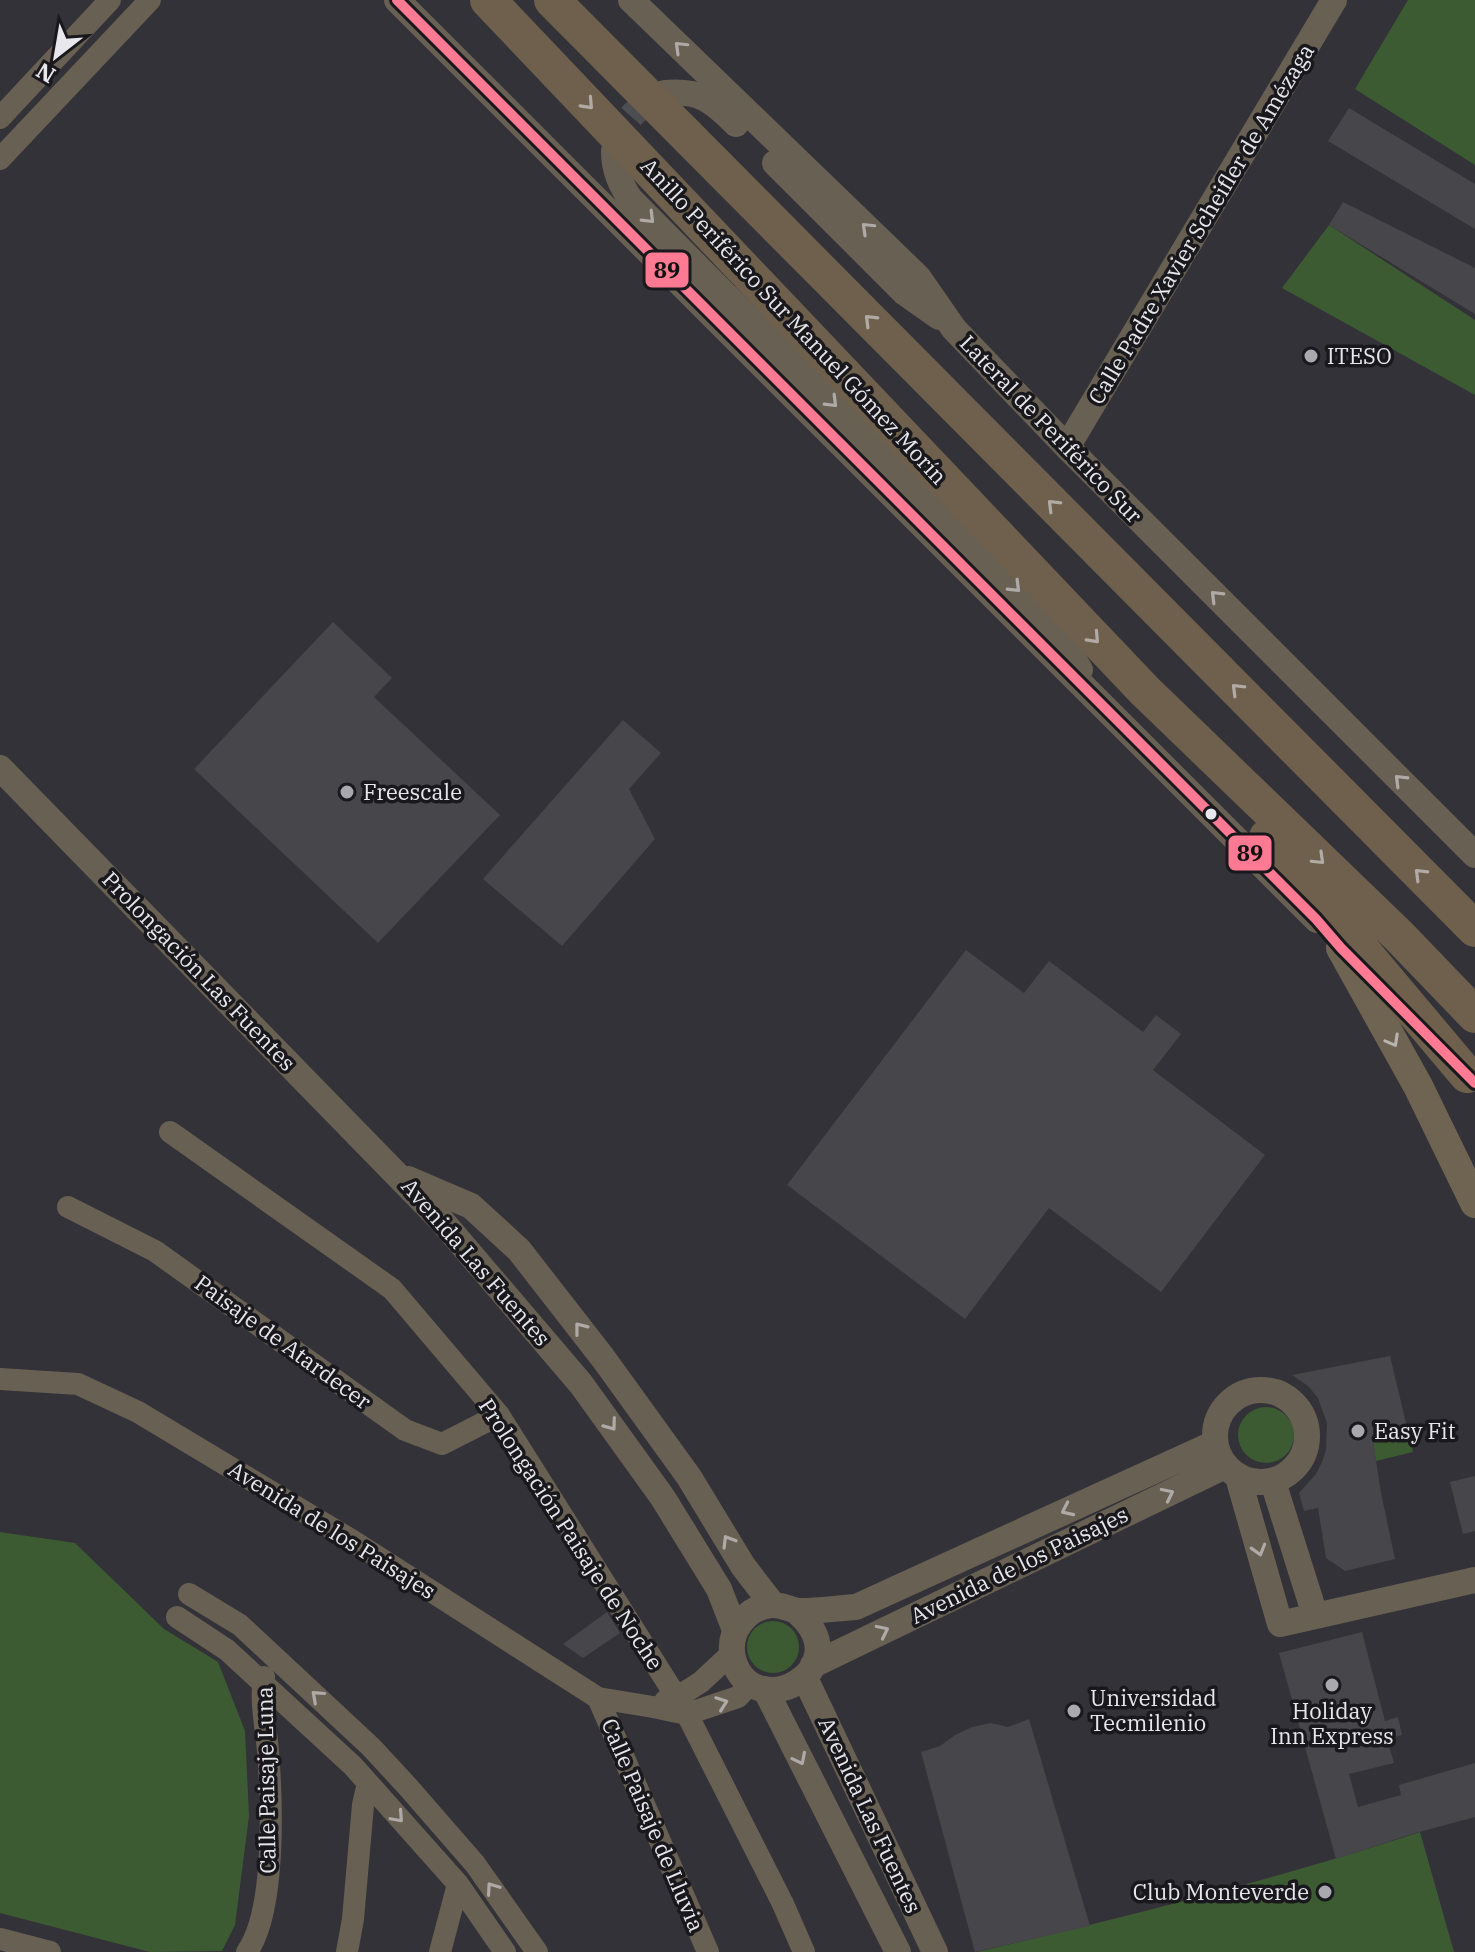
<svg xmlns="http://www.w3.org/2000/svg" width="1475" height="1952" font-family="'IBM Plex Serif',serif">
<rect width="100%" height="100%" fill="#333238"/>
<path fill="#3d5b32" d="M1408 0H1475V165L1355 89Z
M1329 225 1475 320V395L1282 288Z
M1238 1435a28 28 0 1 1 56 0a28 28 0 1 1-56 0Z
M1407 1427 1413 1452 1376 1461 1372 1435Z
M0 1532 75 1543 164 1629 218 1662 245 1731 249 1816 235 1925 222 1951 150 1952 0 1913Z
M747 1647a26 26 0 1 1 52 0a26 26 0 1 1-52 0Z
M1420 1832 1454 1952H977C1126 1917 1274 1880 1420 1832Z"/>
<path fill="#47464a" d="M1349 108 1475 184V229L1328 141Z
M1343 202 1475 268V314L1329 225Z
M333 622 392 678 374 697 500 815 378 943 194 769Z
M623 720 661 753 629 789 655 839 562 946 483 879Z
M966 950 1024 993 1049 961 1143 1032 1156 1015 1181 1034 1153 1070 1265 1155 1161 1292 1049 1208 965 1319 787 1185Z
M1390 1356 1407 1427 1372 1435 1381 1493 1395 1559 1345 1571 1326 1558 1318 1508 1304 1511 1299 1493 1316 1474 1322 1462 1326 1450 1327 1423 1318 1398 1308 1386 1292 1375Z
M1475 1476V1531L1463 1534 1450 1482Z
M607 1612 620 1633 583 1658 563 1644Z
M1362 1632 1385 1721 1398 1717 1402 1735 1387 1739 1394 1763 1349 1774 1358 1807 1401 1795 1399 1785 1475 1763V1817L1412 1834 1336 1859 1279 1653Z
M1029 1719 1090 1926 975 1952 921 1752 940 1746 955 1735 972 1727 991 1723 1008 1727Z"/>
<g fill="none" stroke-linecap="round" stroke-linejoin="round">
<path stroke="#4e4d53" stroke-width="26" stroke-dasharray="26 13" stroke-linecap="butt" d="M614 151C619 123 639 104 665 93"/>
<path stroke="#696054" stroke-width="22" d="M0 118 110 0
M0 159 150 0
M170 1132 392 1289 499 1415 687 1714 783 1904 804 1952
M68 1207 155 1251 405 1430 442 1444 499 1415
M0 1379 78 1384 138 1412 353 1541 598 1698 653 1707 687 1714 738 1697 751 1683
M189 1594 240 1625 371 1747 408 1787 475 1864 537 1952
M177 1617 227 1650 353 1766 458 1884 505 1952
M598 1698 708 1952
M665 1701 687 1691 701 1682 732 1653
M0 1939 50 1952
M247 1952C276 1911 272 1802 268 1751 266 1727 260 1701 264 1677
M347 1952 353 1919 363 1805 368 1783
M440 1952 458 1884"/>
<path stroke="#696054" stroke-width="26" d="M397 0 1317 920
M631 0 918 277 954 329 1067 447 1475 855
M665 93C700 90 712 100 736 124
M614 151C614 170 620 183 630 199L1056 628 1080 670
M775 163 905 293 939 317
M1067 447 1334 0
M0 768 442 1221 581 1384 663 1498 719 1589 735 1630
M408 1179 471 1206 519 1250 603 1358 689 1477 743 1566 773 1605
M1215 1436a46 46 0 1 1 92 0a46 46 0 1 1-92 0Z
M1238 1477 1280 1624 1475 1580
M1273 1482 1315 1615
M797 1612C863 1669 751 1728 733 1658 727 1632 746 1608 771 1605 782 1604 791 1611 801 1611 819 1611 838 1608 856 1607L1215 1443
M813 1665 1225 1466
M805 1678 935 1952
M765 1689 898 1952"/>
<path stroke="#6f6452" stroke-width="30" d="M1341 948 1418 1086 1475 1203"/>
<path stroke="#6e604c" stroke-width="36" d="M488 0 1145 691 1400 937 1475 1015
M552 0 1475 929
M1267 837 1467 1075"/>
<g stroke="#19181d" stroke-width="16">
<path id="bus-1" d="M397 0 1316 919 1341 948 1475 1083"/>
</g>
<use href="#bus-1" stroke="#fe7a93" stroke-width="10"/>
</g>
<defs><path id="oneway-chevron" d="M-2-3.5L2.5 0L-2 3.5" fill="none" stroke-width="1.6" stroke-linecap="round" stroke-linejoin="round" transform="scale(2)"/></defs>
<g stroke="#afaaa8">
<use href="#oneway-chevron" transform="translate(680 47) rotate(-136)"/>
<use href="#oneway-chevron" transform="translate(649 218) rotate(45)"/>
<use href="#oneway-chevron" transform="translate(867 228) rotate(-136)"/>
<use href="#oneway-chevron" transform="translate(832 402) rotate(45)"/>
<use href="#oneway-chevron" transform="translate(1015 587) rotate(45)"/>
<use href="#oneway-chevron" transform="translate(1216 596) rotate(-135)"/>
<use href="#oneway-chevron" transform="translate(1400 780) rotate(-135)"/>
<use href="#oneway-chevron" transform="translate(580 1328) rotate(-128)"/>
<use href="#oneway-chevron" transform="translate(611 1425) rotate(54)"/>
<use href="#oneway-chevron" transform="translate(1168 1494) rotate(-26)"/>
<use href="#oneway-chevron" transform="translate(1067 1510) rotate(155)"/>
<use href="#oneway-chevron" transform="translate(728 1541) rotate(-121)"/>
<use href="#oneway-chevron" transform="translate(1259 1550) rotate(74)"/>
<use href="#oneway-chevron" transform="translate(883 1631) rotate(-26)"/>
<use href="#oneway-chevron" transform="translate(317 1696) rotate(-138)"/>
<use href="#oneway-chevron" transform="translate(722 1703) rotate(-20)"/>
<use href="#oneway-chevron" transform="translate(800 1759) rotate(63)"/>
<use href="#oneway-chevron" transform="translate(398 1817) rotate(48)"/>
<use href="#oneway-chevron" transform="translate(492 1888) rotate(-125)"/>
</g>
<g stroke="#b1aaa5">
<use href="#oneway-chevron" transform="translate(588 104) rotate(47)"/>
<use href="#oneway-chevron" transform="translate(870 320) rotate(-135)"/>
<use href="#oneway-chevron" transform="translate(1053 505) rotate(-135)"/>
<use href="#oneway-chevron" transform="translate(1094 638) rotate(47)"/>
<use href="#oneway-chevron" transform="translate(1237 689) rotate(-135)"/>
<use href="#oneway-chevron" transform="translate(1319 859) rotate(44)"/>
<use href="#oneway-chevron" transform="translate(1420 874) rotate(-135)"/>
</g>
<use stroke="#b8b3af" href="#oneway-chevron" transform="translate(1393 1041) rotate(61)"/>
<g fill="#a9a8ae" stroke="#19181d" stroke-width="3">
<circle cx="1311" cy="356" r="8"/>
<circle cx="347" cy="792" r="8"/>
<circle cx="1358" cy="1431" r="8"/>
<circle cx="1332" cy="1685" r="8"/>
<circle cx="1074" cy="1711" r="8"/>
<circle cx="1325" cy="1892" r="8"/>
</g>
<circle fill="#e8e7ed" stroke="#19181d" stroke-width="3" cx="1211" cy="814" r="7"/>
<g text-anchor="middle" stroke-width="7" stroke-linejoin="round" paint-order="stroke">
<g font-size="22" fill="#e8e7ed" stroke="#19181d">
<text transform="translate(1201 224) rotate(-59)" y="8">Calle Padre Xavier Scheifler de Amézaga</text>
<text transform="translate(794 321) rotate(47)" y="8">Anillo Periférico Sur Manuel Gómez Morín</text>
<text transform="translate(1051 429) rotate(46)" y="8">Lateral de Periférico Sur</text>
<text transform="translate(199 971) rotate(46)" y="8">Prolongación Las Fuentes</text>
<text transform="translate(476 1262) rotate(49)" y="8">Avenida Las Fuentes</text>
<text transform="translate(283 1342) rotate(36)" y="8">Paisaje de Atardecer</text>
<text transform="translate(332 1530) rotate(32)" y="8">Avenida de los Paisajes</text>
<text transform="translate(571 1534) rotate(57)" y="8">Prolongación Paisaje de Noche</text>
<text transform="translate(1019 1565) rotate(-26)" y="8">Avenida de los Paisajes</text>
<text transform="translate(266 1780) rotate(-91)" y="8">Calle Paisaje Luna</text>
<text transform="translate(870 1815) rotate(65)" y="8">Avenida Las Fuentes</text>
<text transform="translate(653 1825) rotate(67)" y="8">Calle Paisaje de Lluvia</text>
</g>
<g font-size="22" fill="#e8e7ed" stroke="#19181d" text-anchor="start">
<text x="1327" y="364">ITESO</text>
<text x="363" y="800">Freescale</text>
<text x="1374" y="1439">Easy Fit</text>
<text x="1090" y="1706">Universidad<tspan x="1090" dy="25">Tecmilenio</tspan></text>
<text x="1332" y="1719" text-anchor="middle">Holiday<tspan x="1332" dy="25">Inn Express</tspan></text>
<text x="1309" y="1900" text-anchor="end">Club Monteverde</text>
</g>
</g>
<g stroke="#19181d" stroke-width="3">
<rect x="644" y="251" width="46" height="38" rx="8" fill="#fe7a93"/>
<rect x="1227" y="834" width="46" height="38" rx="8" fill="#fe7a93"/>
</g>
<g font-size="22" text-anchor="middle" font-weight="bold" fill="#111">
<text x="667" y="278">89</text>
<text x="1250" y="861">89</text>
</g>
<g transform="translate(56 56) rotate(211)" stroke="#19181d" stroke-width="6" paint-order="stroke">
<path d="M0-6L14 30L0 20L-14 30Z" fill="#e8e7ed"/>
<text y="-12" font-size="22" font-weight="bold" text-anchor="middle" fill="#e8e7ed">N</text>
</g>
</svg>
